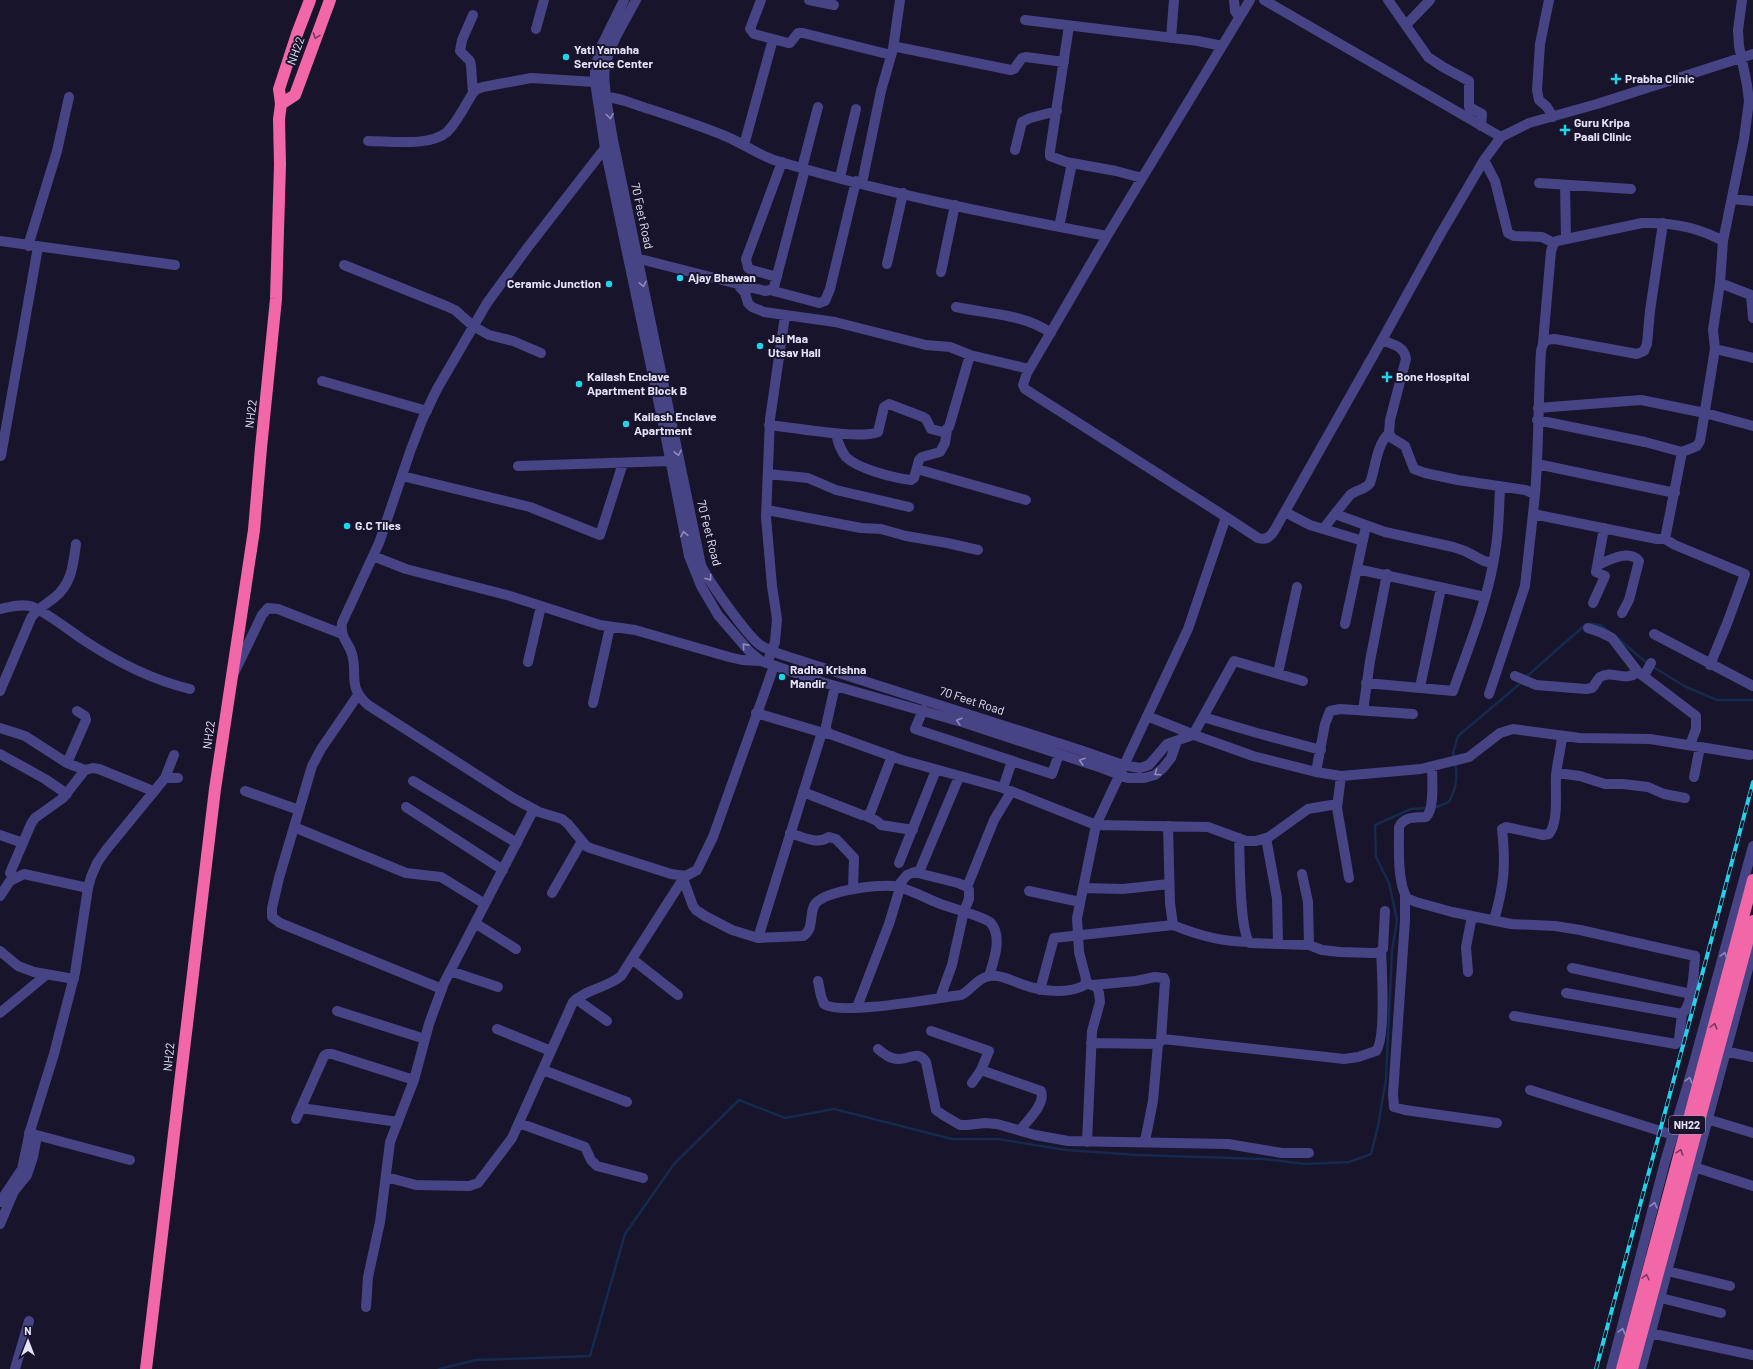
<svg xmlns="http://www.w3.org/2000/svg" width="1753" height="1369" font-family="Barlow,sans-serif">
<rect width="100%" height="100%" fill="#18142b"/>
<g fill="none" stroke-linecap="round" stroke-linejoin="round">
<path stroke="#152a4e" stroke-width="2.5" d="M1591 624 1600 625 1611 633
M1615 636 1648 664
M1652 666 1684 686 1717 700H1753
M1525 678 1586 624
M1454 759 1453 753 1458 736 1522 682
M1434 808 1449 802C1456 788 1458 779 1455 763
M439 1369 476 1360 590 1356 625 1234 674 1164 739 1100 785 1118 834 1109 952 1139H998L1066 1150 1137 1155 1263 1159 1306 1164 1349 1162 1371 1154 1378 1126 1386 1079 1392 951 1397 920 1389 883 1376 857 1375 825 1411 809 1427 808"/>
<path stroke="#474485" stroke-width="10" d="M624 0 600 49 595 70V82L605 148 664 428 689 556 701 586 718 615 749 651 761 661 825 683 965 723 1102 768 1128 778H1144L1155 775 1163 768 1171 758 1177 741
M636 0C625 21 610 43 605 67 602 82 610 123 613 140L701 565C708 581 747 635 760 645 769 651 779 654 789 657L1080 750 1123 765 1140 768 1149 765 1167 744 1193 735 1234 661 1303 681
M761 0 750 29 754 34 788 43H790L798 33H803L891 55
M809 0 834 5
M1234 0 1235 11 1239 17
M1264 0 1501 137
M1388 0 1428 57 1443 67 1469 81V107L1482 114 1481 126
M1549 0 1540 44 1537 90 1539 100 1547 107 1553 117
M1025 20 1198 41 1222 46
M1406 25 1430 0
M1069 26 1050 151V156L1066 162 1116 171 1142 178
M536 29 544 0
M1171 38 1174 0
M893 49 900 0
M473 93 471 66 470 61 460 51 462 40 473 15
M602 97C615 96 630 103 643 107 670 116 698 125 725 136 742 143 757 154 774 160 883 193 996 215 1107 236
M613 140 605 148 528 247 487 303 437 389 423 418 411 449 379 543 342 623C340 638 348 641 352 654 358 676 347 686 368 705L513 798 539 812 562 819 568 824 586 846 590 848 671 874 686 876 697 870 713 837 774 666
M368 141C390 141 430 147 447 132 458 121 465 105 473 93L477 89 483 87 531 78 595 82
M744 145 773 39
M1015 150 1022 122 1030 118 1057 111
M1484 160 1495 181 1508 233 1514 236 1542 237 1554 243
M802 168 818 107
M840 177 856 109
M862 183 881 91 893 49 897 47 1011 70 1014 69 1022 58 1026 57 1064 62
M1539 183 1631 189
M1565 185 1566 238
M1732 199 1753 201
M1059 227 1072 163
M0 241 175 265
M28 246 57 151 69 97
M632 257 765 291 770 290 774 287 805 169
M887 264 903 193
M344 265 446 306 455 310 473 326 489 335 513 341 541 353
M941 272 955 205
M777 277 752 270 748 268 746 259 782 162
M736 283 745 293 748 303 752 307 764 312 835 322 926 345 950 347 970 355 1029 369
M1720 283 1751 295 1753 318
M770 290 819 303 825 301 830 289 856 181
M956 307C988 314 1025 314 1051 333
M1382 340C1394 345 1404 346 1406 359L1390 420 1389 433 1392 438 1405 446 1414 469 1425 473 1458 480 1525 490 1535 494 1533 514 1657 539H1665L1682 452 1697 446 1700 441 1715 349 1713 330 1720 283 1723 241
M1543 343 1551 251 1554 243 1557 241 1642 223C1672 222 1698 227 1723 241L1744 139 1749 101 1747 85 1739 46 1738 30 1742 0
M1715 349 1753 358
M322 381 427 411
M1538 408 1641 400 1705 413 1753 426
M1537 420 1645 442 1682 452
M769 425C790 427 862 440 878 432L884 407 889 404 923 417 926 419 931 429 943 432 949 427 970 355
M836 434C838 442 840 450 846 457 858 469 894 478 911 480L914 478 919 460 922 457 940 452 945 443 947 430
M1 456 38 247
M1537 464 1675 493
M518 466 670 461
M917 469 1026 500
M768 474 808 478 836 490 909 507
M402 476 530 507 600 535 623 463
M1535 494C1539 447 1538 399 1541 351 1543 342 1545 339 1555 339L1637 354 1644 351 1647 344 1650 311 1663 223
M767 510 861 528 881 529 906 536 947 543 978 550
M1285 512 1310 525 1363 541
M1335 514 1385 532 1453 547 1465 551 1484 561 1493 563
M1226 517 1025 389 1023 385 1027 373 1107 236 1250 0
M1323 529 1350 495C1356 490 1365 490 1370 483 1376 466 1376 446 1389 433
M1665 539 1675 545 1745 574 1728 621 1710 665
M373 556 406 569 510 596 600 625 635 630 729 657 742 660 761 661
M1598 565C1609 560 1629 549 1639 561L1629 600 1622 613
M1357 569 1485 597
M1593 603 1605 576 1596 572 1604 528
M0 609C10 607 23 603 33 607 47 613 69 630 82 639 115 661 152 680 190 689
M1345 624 1366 526
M1588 628 1600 632 1612 638 1638 672 1696 716V729L1690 745
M1654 634 1753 686
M769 658 775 642 777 619 772 586 766 517 770 419 785 316
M528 662 541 606
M234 673 262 615 268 608 278 609 342 634
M1278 673 1297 587
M1515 676 1536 685 1586 689 1592 688C1595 685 1597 680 1600 677 1612 669 1624 683 1638 672
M1644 676 1651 663
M1366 683 1453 691C1469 646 1488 600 1495 553 1499 531 1499 508 1500 486
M835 686 826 726V730L830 734 902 760 1003 788 1096 825 1208 827 1246 841H1256L1269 837 1308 809 1337 804
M1420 687 1441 588
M0 691 31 618C37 609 45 605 54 598 72 584 73 565 76 544
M1489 694 1525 586 1533 514
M358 695 321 749 312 766 279 878 272 908V917L280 923 442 989
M593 703 610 627
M923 710 915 729 1052 774 1059 754
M1363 711 1370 661 1387 574
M756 713 827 734
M1147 716 1197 736 1253 756 1316 772 1341 776 1421 769 1469 757 1500 733 1513 729 1580 738 1650 739 1750 755
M1203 717 1257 733 1321 750
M0 728 25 736 67 763 85 770
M0 754 45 779 67 794
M67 763 86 720 85 716 77 711
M1432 767C1432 779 1435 809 1426 817 1415 818 1404 816 1399 827 1399 845 1397 883 1407 898L1416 902 1452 912 1511 924 1555 926 1580 930 1695 956C1694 970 1693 1005 1682 1014L1566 993
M1316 772 1325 724 1330 711 1340 709 1413 714
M1557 773 1580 776 1605 784H1623L1648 787 1664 794 1685 798
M1341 776 1337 808 1349 878
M1694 777 1700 747
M165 778 174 755
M413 781 517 843
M1003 788 1012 761
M245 791 299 810
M803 792 862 815 869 816 892 756
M406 807 503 870
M866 816 877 821 881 825 913 830
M1168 826 1170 903 1173 925C1197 935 1223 942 1249 942
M294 827 406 873 441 877 485 904
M790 833C803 837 817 845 829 837L836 839 854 858 853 889
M0 835 23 843
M1239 838C1240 858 1239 931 1250 943L1309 945 1322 950 1340 952 1372 953H1378L1383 949 1385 911
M1266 838 1277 898 1278 943
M899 863 936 770
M919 872 959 777
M10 873 31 824 35 818 63 798 85 770 93 768 99 769 153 791
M1302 874 1308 902 1309 945
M682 876 693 906 696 910 705 916 732 930 758 938 803 936C816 929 807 909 818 901 833 890 874 885 893 886 906 887 925 898 938 903 956 910 974 913 990 922 1003 936 994 960 989 976
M897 887 907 875 914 872 958 883 967 887 969 890V899L964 911 952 965 940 998
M967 887 994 820 1011 792
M1083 888 1123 889 1169 884
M1029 891 1080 902
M552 893 582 841
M1405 895V920L1393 1094 1394 1107 1405 1110 1497 1123
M0 896 10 881 24 874 88 888
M1494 920C1504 886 1506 865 1502 829L1506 827 1543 835 1549 834C1559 821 1555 792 1556 776 1557 762 1561 750 1562 736
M475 923 516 949
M758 938 822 732
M0 951 18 966 34 972 74 979
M632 959 678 995
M1572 968 1691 994
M450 971 498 987
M1468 972 1466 947 1472 916
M818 981 821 996 824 1004C841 1016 936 998 961 995 970 991 976 980 986 977 998 973 1010 980 1021 984 1040 991 1067 995 1085 985L1086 979 1079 952 1077 918 1096 825 1188 629 1226 517 1258 538C1266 540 1269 538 1274 531L1382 340 1440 235 1484 160 1501 137 1529 123 1597 104 1753 54
M1086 983 1097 987 1099 993 1100 1002 1092 1031 1087 1142
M1093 985 1136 981 1155 977 1164 978 1165 981 1161 1040
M1040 990 1054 938 1173 925
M576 999 607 1021
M857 1007 889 924 900 888
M337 1011 425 1039
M0 1013 46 975
M1514 1016 1676 1044 1679 1039 1682 1014
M497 1029 551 1051
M931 1031 989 1051 981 1070 972 1083
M1091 1043 1158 1044
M878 1049C884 1054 890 1059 898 1059 909 1060 918 1049 926 1062L936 1110 943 1115 960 1125H967L985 1123 997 1124 1035 1135 1068 1141 1228 1144 1282 1153H1309
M1720 1050 1753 1057
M543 1070 627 1102
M981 1070 1041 1091C1046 1104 1027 1121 1020 1130
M1530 1090 1673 1135
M301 1108 398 1122
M296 1119 324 1056 327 1054H332L414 1080
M1707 1119 1753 1133
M519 1123 585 1147 591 1160 597 1166 643 1178
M29 1133 130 1160
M1145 1141 1153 1101 1158 1044 1163 1039 1344 1059 1358 1057 1376 1051C1386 1039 1382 970 1381 951
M1694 1167 1753 1186
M386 1177 416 1185 469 1186 478 1183 512 1138 573 1002C586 989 607 988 621 976L683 879
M0 1202 22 1169 30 1131 54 1054 75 973 88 888 91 877 97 863 106 850 165 778H178
M0 1224 14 1191 27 1175 33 1157 36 1141 29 1133
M1667 1271 1730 1286
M1653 1296 1721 1313
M366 1307 368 1277 380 1222 390 1142 414 1080 429 1024 444 983 534 809
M1650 1333 1753 1355
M15 1369 29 1321
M1611 1369 1665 1162 1692 1070 1753 846
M1641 1369 1753 950"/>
<path stroke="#f167a8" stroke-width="12" d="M281 104 295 95 330 0
M146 1369 215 789 254 530 261 448 276 299 280 164 279 119 281 104 279 89 297 34 310 0"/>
<g stroke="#1fd4ea" stroke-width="4">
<path id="rail" d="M1596 1369C1648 1173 1702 978 1753 782"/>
</g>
<use href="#rail" stroke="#18142b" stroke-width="2.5" stroke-dasharray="8" stroke-linecap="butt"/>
<path stroke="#f167a8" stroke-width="12" d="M1622 1369 1753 880
M1632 1369 1753 921"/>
</g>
<defs><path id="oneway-chevron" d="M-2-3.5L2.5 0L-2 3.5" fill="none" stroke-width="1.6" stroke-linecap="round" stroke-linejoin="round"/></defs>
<g stroke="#7a3963">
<use href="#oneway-chevron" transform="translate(316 36) rotate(110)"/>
<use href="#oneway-chevron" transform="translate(1714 1026) rotate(-75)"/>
<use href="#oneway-chevron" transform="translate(1680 1152) rotate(-73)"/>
<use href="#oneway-chevron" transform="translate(1646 1277) rotate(-77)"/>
</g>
<g stroke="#8e8bbb">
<use href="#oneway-chevron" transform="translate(610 116) rotate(83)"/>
<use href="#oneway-chevron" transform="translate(643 284) rotate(78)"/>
<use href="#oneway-chevron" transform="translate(678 453) rotate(78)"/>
<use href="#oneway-chevron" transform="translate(684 534) rotate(-101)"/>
<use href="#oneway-chevron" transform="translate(709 578) rotate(56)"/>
<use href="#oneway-chevron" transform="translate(745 646) rotate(-132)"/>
<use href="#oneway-chevron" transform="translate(959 721) rotate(-164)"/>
<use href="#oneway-chevron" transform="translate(1082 761) rotate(-162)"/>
<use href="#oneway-chevron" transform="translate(1157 773) rotate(146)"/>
<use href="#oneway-chevron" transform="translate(1724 955) rotate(-75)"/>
<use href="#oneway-chevron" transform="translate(1689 1080) rotate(-74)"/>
<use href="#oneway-chevron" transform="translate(1654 1205) rotate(-76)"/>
<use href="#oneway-chevron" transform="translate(1622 1331) rotate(-75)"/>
</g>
<g fill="#1fd4ea" stroke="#18142b" stroke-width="1.5">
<circle cx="566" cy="57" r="4"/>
<path d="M1614 73h4v4h4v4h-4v4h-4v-4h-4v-4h4z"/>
<path d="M1563 124h4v4h4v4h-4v4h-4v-4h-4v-4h4z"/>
<circle cx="680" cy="278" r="4"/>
<circle cx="609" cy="284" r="4"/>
<circle cx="760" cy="346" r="4"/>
<path d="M1385 371h4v4h4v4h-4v4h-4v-4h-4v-4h4z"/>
<circle cx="579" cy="384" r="4"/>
<circle cx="626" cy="424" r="4"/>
<circle cx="347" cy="526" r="4"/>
<circle cx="782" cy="677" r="4"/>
</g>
<g text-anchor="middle" stroke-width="4" stroke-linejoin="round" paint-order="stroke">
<rect fill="#18142b" stroke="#a7a4bd" stroke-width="1" x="1669" y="1116" width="36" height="18" rx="3"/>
<g font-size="11" font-weight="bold" fill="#e4e1fc">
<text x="1687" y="1129">NH22</text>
</g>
<g font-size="12" font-weight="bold" fill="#e4e1fc" stroke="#18142b" text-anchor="start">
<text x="574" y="54">Yati Yamaha<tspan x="574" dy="14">Service Center</tspan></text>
<text x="1625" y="83">Prabha Clinic</text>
<text x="1574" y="127">Guru Kripa<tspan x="1574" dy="14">Paali Clinic</tspan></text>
<text x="688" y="282">Ajay Bhawan</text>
<text x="601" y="288" text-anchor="end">Ceramic Junction</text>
<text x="768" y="343">Jai Maa<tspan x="768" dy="14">Utsav Hall</tspan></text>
<text x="587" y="381">Kailash Enclave<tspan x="587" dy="14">Apartment Block B</tspan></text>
<text x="1396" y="381">Bone Hospital</text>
<text x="634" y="421">Kailash Enclave<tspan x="634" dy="14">Apartment</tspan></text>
<text x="355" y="530">G.C Tiles</text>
<text x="790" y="674">Radha Krishna<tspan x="790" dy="14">Mandir</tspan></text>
</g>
<g font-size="12" fill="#e4e1fc" stroke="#18142b">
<text transform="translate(296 51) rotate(-70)" y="4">NH22</text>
<text transform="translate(642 216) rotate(78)" y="4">70 Feet Road</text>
<text transform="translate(251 414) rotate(-83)" y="4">NH22</text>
<text transform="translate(709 533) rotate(76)" y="4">70 Feet Road</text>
<text transform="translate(972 701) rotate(18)" y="4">70 Feet Road</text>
<text transform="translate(209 735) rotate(-82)" y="4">NH22</text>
<text transform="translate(169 1057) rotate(-84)" y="4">NH22</text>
</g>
</g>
<g transform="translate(28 1341)" stroke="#18142b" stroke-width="3" paint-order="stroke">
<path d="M0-3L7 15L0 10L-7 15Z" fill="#e4e1fc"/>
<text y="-6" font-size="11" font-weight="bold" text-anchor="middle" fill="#e4e1fc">N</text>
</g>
</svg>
